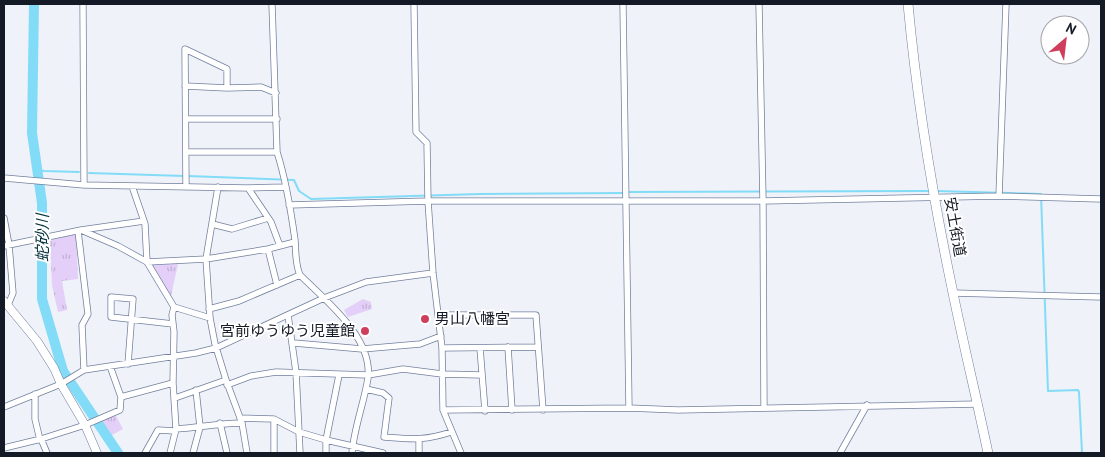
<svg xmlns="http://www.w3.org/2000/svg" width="1105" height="457" font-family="'PT Sans','Noto Sans JP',sans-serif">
<defs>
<pattern id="grass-tufts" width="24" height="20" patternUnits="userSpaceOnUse" patternTransform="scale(1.25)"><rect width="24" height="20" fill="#e3cff7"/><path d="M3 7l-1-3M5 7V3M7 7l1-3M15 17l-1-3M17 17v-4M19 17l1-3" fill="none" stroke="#c2b1d4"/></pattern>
</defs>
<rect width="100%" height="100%" fill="#eff2f9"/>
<path fill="url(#grass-tufts)" d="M76 234 78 279 62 281 67 310 58 312 52 285 50 240Z
M178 264 171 296 152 269V265Z
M363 299 371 302 372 309 348 317 344 310Z
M115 414 123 429 110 436 101 421Z"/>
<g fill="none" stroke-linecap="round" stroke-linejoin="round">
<path stroke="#83dcf7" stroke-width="2" d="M36 169 44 171 79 172
M89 173 184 176
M188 176 294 180 299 191 311 199 480 194 623 193
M936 191 1041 194 1048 391 1078 390 1079 392 1082 453
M628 192 931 191"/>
<path stroke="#83dcf7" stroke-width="10" d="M34 4 32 133 42 203V299L63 371 118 453"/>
<g stroke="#72809d" stroke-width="7">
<path id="minor" d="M83 4 84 185
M272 4 277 152C286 180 291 211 295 240 296 252 295 264 300 275 325 300 373 337 368 378 364 403 354 428 352 453
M414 4 416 132 427 143 428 201 433 273 442 348 443 410 461 453
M623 4 629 408
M759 4 763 201 764 407
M185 86 227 88 261 87 276 93
M186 119H277
M186 152H277
M4 178 84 185 248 188 285 187
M132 186 145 224 147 262 206 259 268 249 295 242
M186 187 185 49 227 69V88
M218 187 206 259 210 318 215 344 226 380 242 423 247 453
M248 188 271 222 280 246
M999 196 1006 4
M289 205 428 201H763L999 196 1101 199
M4 218 9 245 13 293 8 305
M212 224 232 229 268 218
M81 230 144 221
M78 231 88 314 82 325 84 370
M4 246 81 230 118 246 147 262 174 307 172 315 174 332 173 383 176 429 170 453
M268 249 277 285
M953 293 1101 297
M174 307 210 318
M209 309 239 301 300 275
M288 315 296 372 300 453
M439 315H536L543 410
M294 343 362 349 420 344 441 336
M508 347 512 410
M442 348 538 347
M480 348 485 411
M128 364 133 299 111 297V317L173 324
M227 385 251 376 276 372 368 375 403 369 442 374 482 375
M366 389 383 393 389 398 384 437C411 439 425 441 451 432
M35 394V419L40 440
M121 397 173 383
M175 398 226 380
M4 407 61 384 84 370 196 353 216 348 324 298 366 282 433 273
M443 410 629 408 678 410 978 404
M240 418 274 419 299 432 326 440 383 453
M274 419V453
M220 423 227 453
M176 429C198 428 220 423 242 423
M41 439 47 453
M419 440V453
M4 448 41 439 85 425 120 410 121 397 110 366
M145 453 158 430 175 431
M193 453 200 427 196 390
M326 453V440L339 375
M840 453 867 405"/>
</g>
<g stroke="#72809d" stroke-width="9">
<path id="tertiary" d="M4 301 37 341 54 368 61 384 85 425 97 453"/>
</g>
<g stroke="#72809d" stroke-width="10">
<path id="secondary" d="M908 4C917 101 933 198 953 293 964 347 977 400 988 453"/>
</g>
<use href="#minor" stroke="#fff" stroke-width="5.5"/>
<use href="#tertiary" stroke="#fff" stroke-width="8"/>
<use href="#secondary" stroke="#fff" stroke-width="9"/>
</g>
<g fill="#cf3f5d" stroke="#fff" stroke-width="2">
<circle cx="425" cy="319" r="5"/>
<circle cx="365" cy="331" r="5"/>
</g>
<g text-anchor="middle" stroke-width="4" stroke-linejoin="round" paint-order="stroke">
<g font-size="15" fill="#151b26" stroke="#fff">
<text transform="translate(955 227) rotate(80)" y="5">安土街道</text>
</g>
<g font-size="15" fill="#151b26" stroke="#fff" text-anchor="start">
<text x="435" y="324">男山八幡宮</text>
<text x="355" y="336" text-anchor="end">宮前ゆうゆう児童館</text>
</g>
<g font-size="16" font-style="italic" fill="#05313c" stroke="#fff">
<text transform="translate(42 238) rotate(-90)" y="6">蛇砂川</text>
</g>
</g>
<rect width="1105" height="457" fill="none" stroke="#151b26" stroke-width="10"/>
<g transform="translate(1065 40) rotate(28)"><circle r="24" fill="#ffffff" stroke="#a1a4a8"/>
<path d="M0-4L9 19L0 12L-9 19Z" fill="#cf3f5d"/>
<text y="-8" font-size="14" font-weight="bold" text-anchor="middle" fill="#151b26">N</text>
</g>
</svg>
